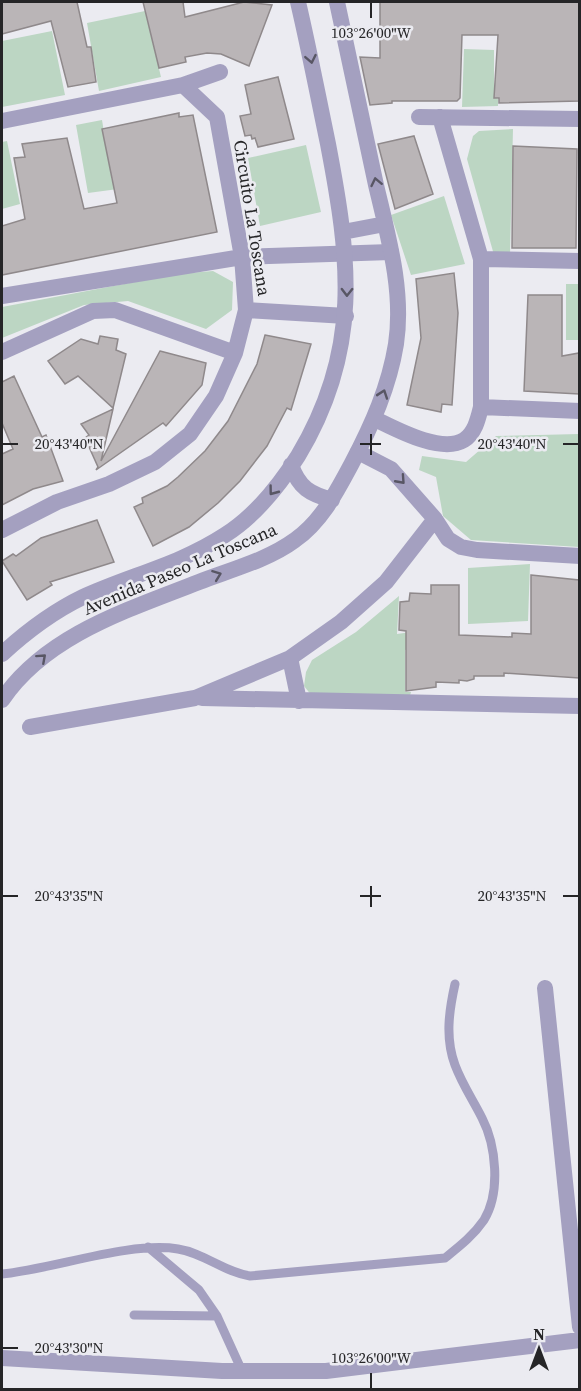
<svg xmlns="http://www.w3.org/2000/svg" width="581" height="1391" font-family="'Source Serif 4',serif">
<rect width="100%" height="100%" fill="#ebebf1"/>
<path fill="#bcd6c3" d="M145 11 161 77 99 91 87 23Z
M52 31 65 95 2 107V41Z
M464 49 494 50V98L498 99V106L462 107Z
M102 120 112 181 118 189 88 193 76 125Z
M513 129 510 254 494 255 467 159 473 136 479 131Z
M7 141 20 204 2 209V142Z
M306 145 321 212 260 226 248 158Z
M444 196 465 264 411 275 391 215Z
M213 271 233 282 232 310 206 329 128 301 84 305 2 338V307L177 274Z
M566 284H579V340H566Z
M579 434V547L471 540 443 516 436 477 419 470 422 456 466 462 496 436Z
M530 564 528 621 468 624V568Z
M399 596 397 634 432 629 412 648 405 650V692H411L409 699 312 696 304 686 306 672 312 660 356 632Z"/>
<path fill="#bab5b7" stroke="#8f898b" stroke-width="1.5" d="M2 2H77L87 47H91L96 82 68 87 51 21 2 34Z
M143 2H183L185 17 244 2 272 5 249 66 221 54 207 53 185 57 186 62 159 68Z
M380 2H579V101L499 103V98H494L498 35H462L460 98 457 101H392V103L370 105 360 57 380 58Z
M278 77 294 139 258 147 255 138 252 139 251 135 245 136 240 116 251 114 245 85Z
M179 113V117L193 115 217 232 2 275V226L25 219 14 158 25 157 22 144 67 138 84 209 117 203 102 129Z
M414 136 433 194 395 209 378 144Z
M513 146 577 149 576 248H512Z
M454 273 458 313 452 405 442 404 441 412 407 405 421 338 416 279Z
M528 295H562V356L579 353V394L524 391Z
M265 335 311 344 291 410 287 408 267 446 240 481 218 503 189 527 153 546 134 507 143 503 142 498 167 486 178 477 205 451 228 421 257 364Z
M100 336 118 339 116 350 126 354 113 408 78 376 65 384 48 361 81 339 98 344Z
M160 351 206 363 202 385 166 426 163 423 96 470 98 467 85 438 89 435 81 424 113 409 101 461Z
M14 376 42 437 46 435 63 481 33 489 2 505V454L13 449 2 423V382Z
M97 520 114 562 50 582 52 585 27 600 2 561 13 554 16 556 41 538Z
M531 575 579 580V678L504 673V676H474V679L467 681 459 680V683L436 682V687L406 691V631L399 630 400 602 409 601 410 593 431 594V585H459V635L512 637V633L531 634Z"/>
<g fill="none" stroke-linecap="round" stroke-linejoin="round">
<path stroke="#a4a0c0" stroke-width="9" d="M148 1247 199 1290 217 1316 242 1371
M2 1274C53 1269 130 1241 178 1249 204 1253 224 1272 250 1276L445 1258C460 1246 473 1236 484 1220 501 1192 496 1145 482 1118 473 1100 462 1084 455 1065 445 1038 449 1011 455 984
M134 1315 217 1316"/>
<path stroke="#a4a0c0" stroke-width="16" d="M419 117 580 119
M2 121 183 85 220 72
M481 259 580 261
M2 296 242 257 391 252
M246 310 346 316
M2 352 93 311 115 310 235 353
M481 407 580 411
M375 419C396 429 441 454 464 440 475 433 478 419 481 407V259L440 117
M358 452 391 469 435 519 448 539 461 547 477 550 580 556
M2 530 57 502 109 484 155 462 190 434 216 396 235 353 246 310 242 257 217 117 183 85
M290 658 299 701
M202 698 580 706
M30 727 195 698 290 658 341 622 386 582 435 519
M545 988 580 1327
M2 1358 222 1371H326L580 1340"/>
<path stroke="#a4a0c0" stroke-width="16" d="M343 232 385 224
M291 465C299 488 310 494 332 500
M2 654C27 631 52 612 83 597 131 575 179 565 225 535 255 516 279 486 298 456 362 350 350 259 328 144 318 96 309 49 298 2
M2 700C46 635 128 610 199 582 230 570 268 560 295 540 322 521 337 491 352 463 372 425 389 387 396 344 404 291 388 236 376 185 363 124 350 63 337 2"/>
</g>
<defs><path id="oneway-chevron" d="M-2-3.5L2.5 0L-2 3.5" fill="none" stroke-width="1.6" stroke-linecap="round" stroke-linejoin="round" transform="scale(1.5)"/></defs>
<g stroke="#585664">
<use href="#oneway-chevron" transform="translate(311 59) rotate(79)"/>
<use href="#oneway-chevron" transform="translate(376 182) rotate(-102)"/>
<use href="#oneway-chevron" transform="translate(347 292) rotate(91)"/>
<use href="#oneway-chevron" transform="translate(383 394) rotate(-71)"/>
<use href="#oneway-chevron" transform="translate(401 480) rotate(48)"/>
<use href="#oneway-chevron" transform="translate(273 491) rotate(127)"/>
<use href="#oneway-chevron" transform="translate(217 575) rotate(-21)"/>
<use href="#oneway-chevron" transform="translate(42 658) rotate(-42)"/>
</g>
<path fill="none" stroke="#252527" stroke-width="2" d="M371 3V18M371 434V455M3 444H18M360 444H381M563 444H578M371 886V907M3 896H18M360 896H381M563 896H578M3 1348H18M371 1373V1388"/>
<g text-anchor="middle" stroke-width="5" stroke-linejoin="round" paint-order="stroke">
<g font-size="18" fill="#252527" stroke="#ebebf1">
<text transform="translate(252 218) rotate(81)" y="6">Circuito La Toscana</text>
<text transform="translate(180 569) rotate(-23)" y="6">Avenida Paseo La Toscana</text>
</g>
</g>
<g font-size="15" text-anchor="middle" fill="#252527" stroke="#ebebf1" stroke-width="5" stroke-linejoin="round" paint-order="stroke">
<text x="371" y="38">103°26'00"W</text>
<text x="69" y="449">20°43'40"N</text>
<text x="512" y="449">20°43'40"N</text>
<text x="69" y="901">20°43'35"N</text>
<text x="512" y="901">20°43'35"N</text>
<text x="69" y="1353">20°43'30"N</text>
<text x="371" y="1363">103°26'00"W</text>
</g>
<rect width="581" height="1391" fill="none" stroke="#252527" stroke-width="6"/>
<g transform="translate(539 1349)" stroke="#ebebf1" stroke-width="4.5" paint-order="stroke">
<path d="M0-4.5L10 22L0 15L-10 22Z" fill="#252527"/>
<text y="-9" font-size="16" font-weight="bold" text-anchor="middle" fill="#252527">N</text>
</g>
</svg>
